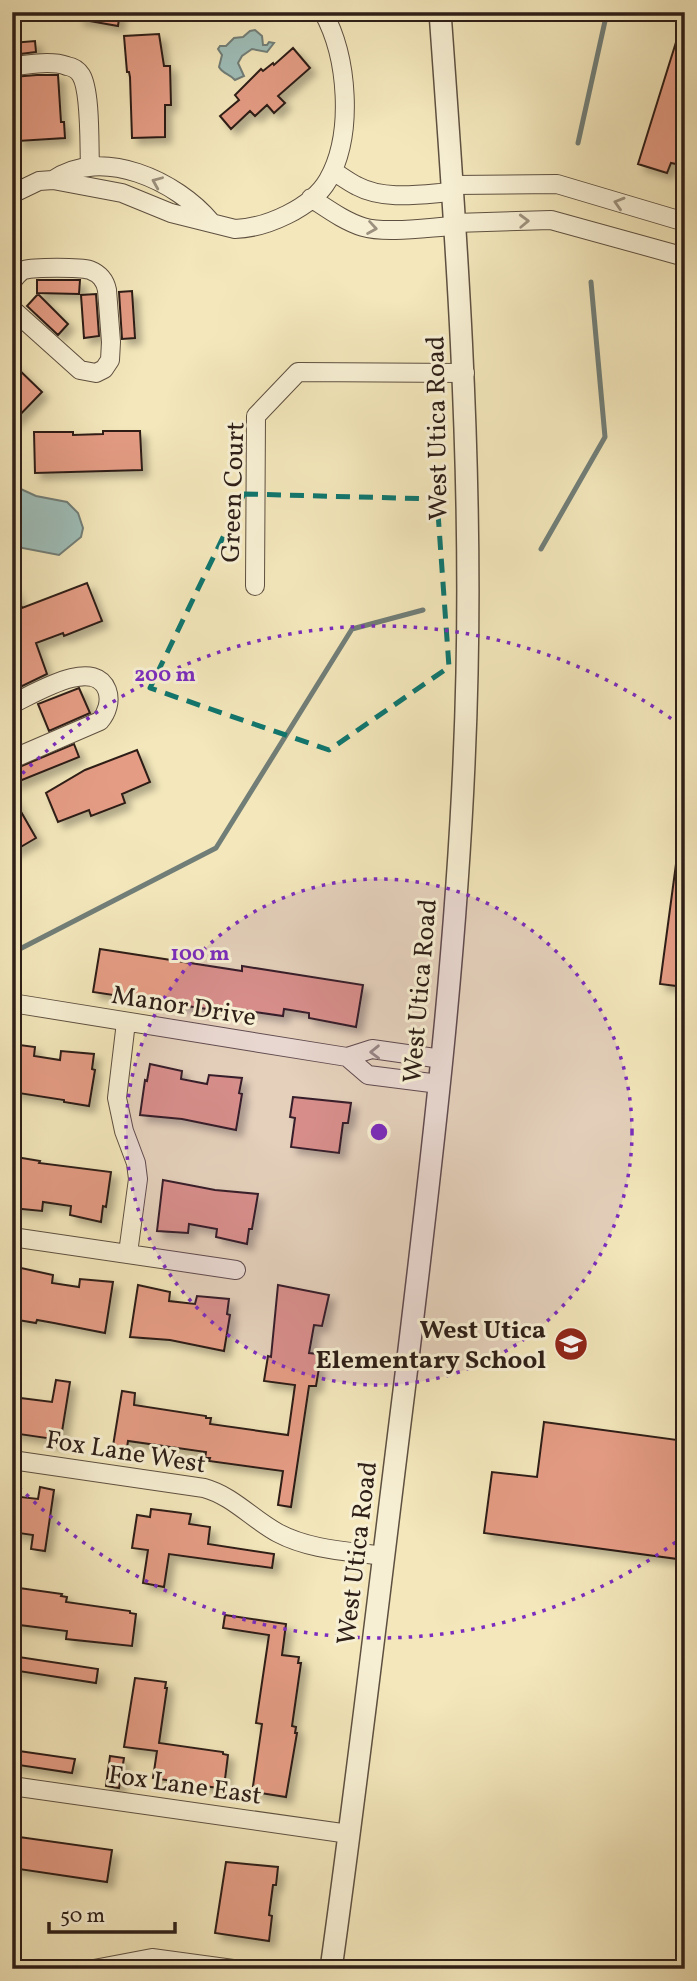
<svg xmlns="http://www.w3.org/2000/svg" width="697" height="1981" font-family="Vollkorn,serif">
<defs>
<filter id="shadow"><feDropShadow dx="6" dy="6" stdDeviation="3.5" flood-color="#0004"/></filter>
</defs>
<rect width="100%" height="100%" fill="#f3e7bb"/>
<filter id="stains"><feTurbulence type="fractalNoise" baseFrequency=".00286" numOctaves="4"/><feColorMatrix values="0 0 0 0 .2 0 0 0 0 .09 0 0 0 0 .02 0 0 0 .5 -.17"/></filter>
<radialGradient id="worn" r=".72"><stop offset=".6" stop-color="#630" stop-opacity="0"/><stop offset="1" stop-color="#630" stop-opacity=".3"/></radialGradient>
<path fill="#9ebeb9" stroke="#717e78" stroke-width="2" d="M255 30 262 36 263 45H267L269 42 274 43 267 52 252 49 242 56 238 63 244 76 235 80C230 74 223 74 219 67L222 55 218 49 220 46H226L234 38 243 37 250 31Z
M12 485 36 496 67 502 78 513 83 528 81 537 59 555 12 546Z"/>
<g fill="none" stroke-linecap="round" stroke-linejoin="round">
<path stroke="#717e78" stroke-width="5" d="M578 143 607 12
M541 549 605 437 591 282
M12 953 216 848 352 629 423 610"/>
</g>
<path fill="#e49c84" stroke="#2d1e17" stroke-width="2" filter="url(#shadow)" d="M79 12H120L118 26 78 19Z
M682 23 685 24V134L676 164 671 163 667 173 638 164Z
M159 34 164 66H170L171 105H165V137L132 138 130 77 129 72H127L124 36Z
M35 41 36 52 12 55V43Z
M293 48 310 68 278 96 285 103 274 113 267 105 255 116 250 111 231 129 220 116 239 100 235 95 261 69 263 71 273 63 274 65Z
M37 75H58L61 122H64L65 138 18 141 16 107 12 108V77Z
M37 280H80L79 294 37 293Z
M132 291 135 338 122 339 119 292Z
M38 294 68 324 58 335 27 306Z
M96 294 99 336 84 338 81 295Z
M12 363 42 392 12 423Z
M103 431H140L142 470 35 473 34 432H73V435L103 434Z
M87 583 102 621 64 636 63 633 36 643 47 674 12 691V586L22 608Z
M79 688 90 713 49 731 38 704Z
M74 744 79 757 12 784V770Z
M137 750 150 782 122 794 125 803 91 816 89 810 58 822 46 793 85 770Z
M12 796 36 838 12 852Z
M676 864H685V987L660 984Z
M100 949 242 971V966L363 985 356 1027 309 1018V1013L284 1009 283 1016 214 1006V1010L93 992Z
M12 1044 35 1047 34 1056 60 1060 61 1051 94 1054 92 1069 95 1070 89 1106 64 1102V1100L12 1092Z
M150 1064 182 1071 181 1079 207 1084 209 1075 242 1078 239 1093 242 1094 236 1130 182 1119 140 1115 145 1080 147 1081Z
M293 1097 351 1103 348 1123H343L339 1153 291 1147 295 1118 290 1117Z
M16 1157 40 1161 39 1163 111 1172 106 1207 103 1206 101 1222 70 1215 71 1206 43 1202 42 1211 12 1208V1185Z
M163 1180 215 1190 258 1194 252 1229H249L247 1244 216 1237 217 1229 189 1224 188 1233 157 1231Z
M21 1268 53 1275 52 1283 79 1287 80 1279 113 1282 105 1333 54 1323 37 1320 36 1323 12 1319 16 1284H19Z
M138 1285 170 1292 169 1301 195 1304 197 1296 229 1299 227 1314 230 1315 224 1351 170 1340 130 1337Z
M278 1285 329 1295 322 1326 314 1325 309 1353 318 1354 316 1368H319L316 1386H309L291 1507 278 1505 283 1471 209 1461 210 1458H205L206 1452 128 1441 126 1454 112 1452 122 1391 135 1393 134 1405 206 1416V1418H211L210 1424 288 1435 295 1385 264 1381 268 1356 271 1357Z
M56 1380 70 1382 60 1444 47 1442V1438L12 1433V1397L52 1402Z
M544 1422 685 1441V1560L484 1533 492 1472 537 1477Z
M40 1487 54 1490 45 1551 31 1549 33 1535 12 1532V1496L38 1499Z
M151 1509 191 1514 189 1524 210 1527 208 1544 274 1554 272 1568 169 1554 164 1587 143 1583 148 1550 132 1548 137 1515 150 1517Z
M12 1587 62 1594 61 1596 67 1597 66 1602 130 1611V1613L136 1614 132 1646 66 1639 67 1631 12 1624Z
M225 1615 286 1624 282 1655 299 1657 298 1663H301L292 1726 296 1727 295 1733H297L286 1797 254 1792 255 1786H253L262 1724 256 1723 269 1635 223 1628Z
M12 1656 98 1669 96 1683 12 1670Z
M135 1678 166 1682 165 1688H167L159 1743 223 1752V1754L228 1755 224 1787 218 1786V1788L153 1778 157 1751 124 1747Z
M12 1750 75 1759 72 1773 12 1764Z
M110 1756 124 1758 119 1788 106 1786Z
M12 1836 112 1850 107 1882 12 1868Z
M226 1862 278 1867 276 1885H273L269 1915 272 1916 269 1941 215 1933Z"/>
<g fill="none" stroke-linecap="round" stroke-linejoin="round">
<g stroke="#5e5040" stroke-width="20">
<path id="minor" d="M12 66C29 65 50 60 67 66 73 67 78 70 81 75 91 91 89 146 90 167
M333 171C341 176 349 182 357 186 385 201 423 194 453 192
M53 180C102 146 177 181 211 222
M453 185 557 184 685 222
M12 194 39 181 53 180 122 193 171 213 235 229C266 228 312 208 328 180 354 134 348 57 323 12
M311 198C328 209 344 221 363 227 386 234 431 227 455 226
M455 223 551 220 685 257
M12 281C16 277 19 272 24 270 34 267 80 267 90 270 100 274 105 280 107 290L111 342 110 360 104 369 96 373 80 370 12 309
M255 586 256 416 298 372 465 373
M12 704C34 694 94 656 107 690 111 701 107 713 100 721L12 759
M12 1003 347 1057
M126 1022 117 1098 124 1131 136 1163 138 1179 128 1253
M439 1084 368 1075 347 1057 372 1049 442 1059
M12 1237 236 1270
M12 1460 204 1488C233 1496 252 1519 278 1533 310 1550 348 1551 383 1556
M12 1786 349 1834
M94 1969 152 1958 233 1969"/>
</g>
<g stroke="#5e5040" stroke-width="24">
<path id="tertiary" d="M331 1969C358 1776 380 1583 404 1391 433 1152 462 913 467 673 472 452 456 232 440 12"/>
</g>
<use href="#minor" stroke="#f7efd3" stroke-width="18"/>
<use href="#tertiary" stroke="#f7efd3" stroke-width="21"/>
</g>
<defs><path id="oneway-chevron" d="M-2-3.5L2.5 0L-2 3.5" fill="none" stroke-width="1.6" stroke-linecap="round" stroke-linejoin="round" transform="scale(1.75)"/></defs>
<g stroke="#9c917e">
<use href="#oneway-chevron" transform="translate(157 182) rotate(-157)"/>
<use href="#oneway-chevron" transform="translate(619 203) rotate(-163)"/>
<use href="#oneway-chevron" transform="translate(524 221) rotate(-2)"/>
<use href="#oneway-chevron" transform="translate(372 228) rotate(9)"/>
<use href="#oneway-chevron" transform="translate(375 1052) rotate(179)"/>
</g>
<path fill="none" stroke="#0f766e" stroke-width="5" stroke-dasharray="14 9" stroke-linejoin="round" d="M244 494 437 499 449 667 329 750 150 688Z"/>
<circle cx="379" cy="1132" r="253" fill="#7b2cbf" fill-opacity=".12"/>
<g fill="none" stroke="#7b2cbf" stroke-width="3.5" stroke-dasharray="3.5 7">
<circle cx="379" cy="1132" r="253"/>
<path d="M684 1536A506 506 0 0 1 15 1483M15 781A506 506 0 0 1 684 728"/>
</g>
<defs>
<g id="school-disc" transform="scale(1.75)"><circle r="9.5" fill="#8f2418" stroke="#f7efd3"/><path d="M0-5L7-2L0 1L-7-2ZM-4 1L0 2.5L4 1V4Q0 6-4 4Z" fill="#fff"/></g>
</defs>
<g fill-rule="evenodd">
<use href="#school-disc" x="571" y="1344"/>
</g>
<g text-anchor="middle" stroke-width="6" stroke-linejoin="round" paint-order="stroke">
<g font-size="26" fill="#2d1e17" stroke="#f7efd3">
<text transform="translate(436 428) rotate(-91)" y="9">West Utica Road</text>
<text transform="translate(232 492) rotate(-88)" y="9">Green Court</text>
<text transform="translate(419 991) rotate(-85)" y="9">West Utica Road</text>
<text transform="translate(184 1005) rotate(9)" y="9">Manor Drive</text>
<text transform="translate(126 1451) rotate(9)" y="9">Fox Lane West</text>
<text transform="translate(356 1553) rotate(-83)" y="9">West Utica Road</text>
<text transform="translate(185 1784) rotate(8)" y="9">Fox Lane East</text>
</g>
<g font-size="26" font-weight="bold" fill="#2d1e17" stroke="#f7efd3" text-anchor="end">
<text x="546" y="1338">West Utica<tspan x="546" dy="30">Elementary School</tspan></text>
</g>
</g>
<circle cx="379" cy="1132" r="10" fill="#7b2cbf" stroke="#f7efd3" stroke-width="3.5"/>
<g font-size="21" text-anchor="middle" font-weight="bold" fill="#7b2cbf" stroke="#f7efd3" stroke-width="6" stroke-linejoin="round" paint-order="stroke">
<text x="165" y="681">200 m</text>
<text x="200" y="960">100 m</text>
</g>
<rect width="697" height="1981" fill="none" stroke="#f3e7bb" stroke-width="42"/>
<rect x="14" y="14" width="669" height="1953" fill="none" stroke="#2d1e17" stroke-width="3.5"/>
<rect x="21" y="21" width="655" height="1939" fill="none" stroke="#2d1e17" stroke-width="2"/>
<path d="M49 1922v10h126v-10" fill="none" stroke="#2d1e17" stroke-width="3.5"/>
<text x="60" y="1922" font-size="21" fill="#2d1e17" stroke="#f7efd3" stroke-width="5" paint-order="stroke">50 m</text>
<rect width="100%" height="100%" filter="url(#stains)"/>
<rect width="100%" height="100%" fill="url(#worn)"/>
</svg>
